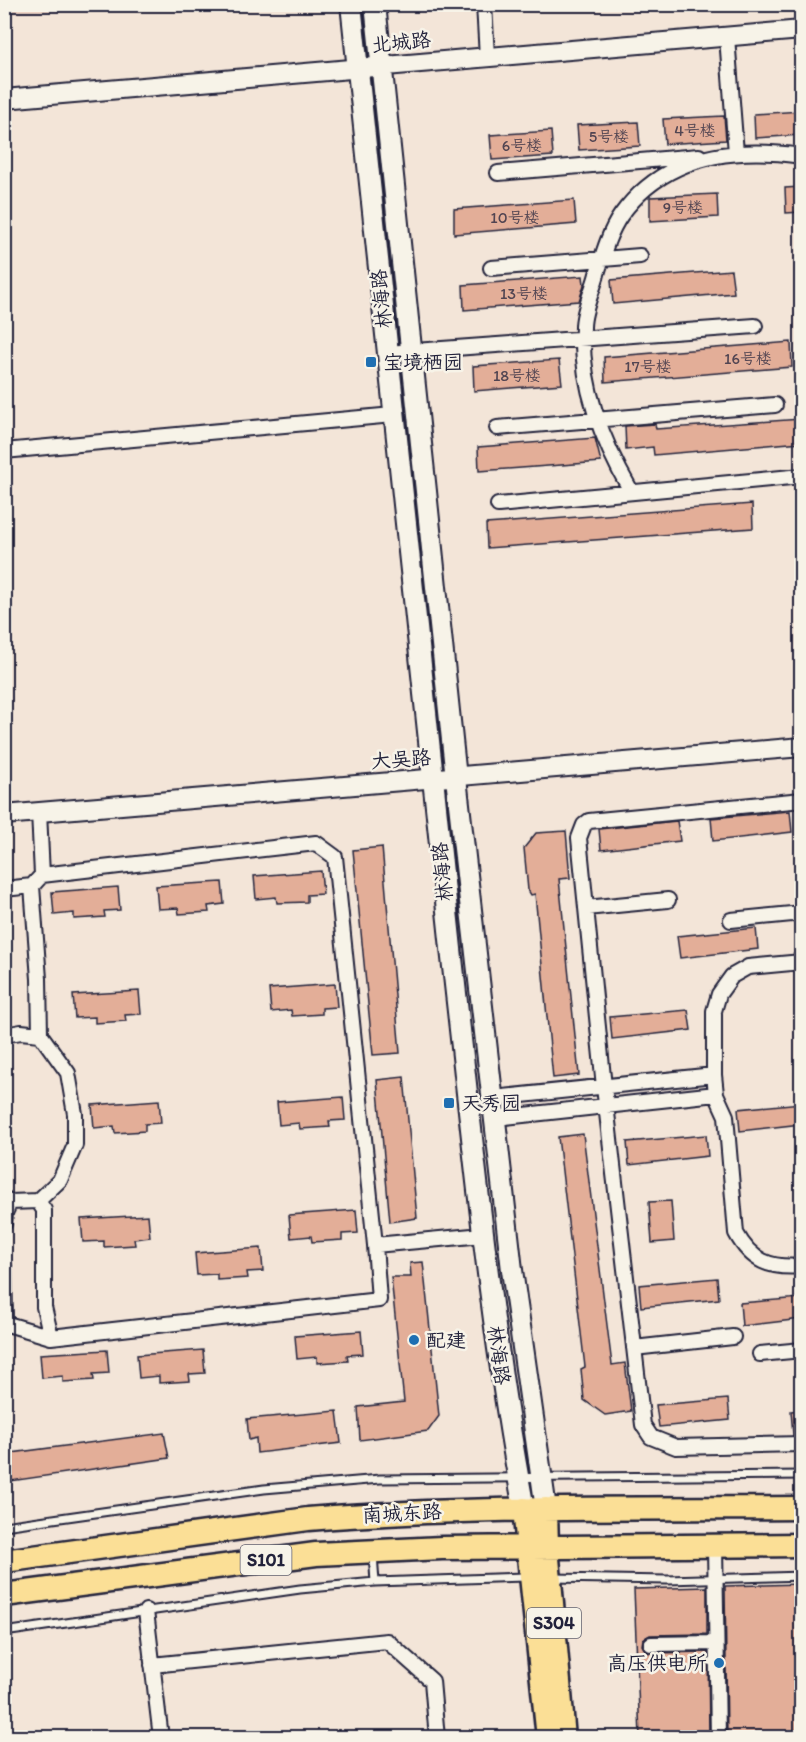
<svg xmlns="http://www.w3.org/2000/svg" width="806" height="1742" font-family="Itim,'LXGW WenKai TC',sans-serif">
<rect width="100%" height="100%" fill="#f3e5d8"/>
<filter id="ink" filterUnits="userSpaceOnUse"><feTurbulence type="fractalNoise" baseFrequency=".0167" numOctaves="2"/><feDisplacementMap in="SourceGraphic" scale="12" xChannelSelector="R" yChannelSelector="G"/><feConvolveMatrix kernelMatrix="1 2 1 2 8 2 1 2 1" color-interpolation-filters="sRGB"/></filter>
<g filter="url(#ink)">
<path fill="#eed4c5" d="M5 4H144V5L5 14Z"/>
<path fill="#e3ae98" stroke="#22223b" stroke-width="1.5" d="M801 111V135L755 138 754 114Z
M724 116 726 140 665 144 663 119Z
M638 122 640 146 579 150 577 125Z
M551 131 553 156 492 160 490 135Z
M801 187V212L786 213 785 188Z
M717 194 718 217 650 221V197Z
M574 200 576 224 454 234V209Z
M731 270 734 293 613 304 611 280Z
M583 276 584 285 579 301 464 310 463 285Z
M791 342 792 367 605 382 604 357Z
M559 360 562 384 474 391 473 366Z
M801 419V442L654 455 653 447 626 450 625 426 655 424 656 429Z
M595 438 601 462 479 471 478 447Z
M752 504 753 528 487 548 486 524Z
M790 811 792 832 713 841 711 818Z
M677 821 680 841 601 850 599 829Z
M566 831 570 878 559 879 579 1075 553 1078 535 894 531 895 528 890 524 848 536 833Z
M382 847 400 1053 373 1055 353 850Z
M321 871 323 894 307 895V902L277 903 276 897 256 899 254 876Z
M222 882 224 904 208 906 209 912 179 914 178 908 158 909 156 886Z
M118 887 120 910 104 911 105 917 74 919V913L54 915 52 892Z
M756 928 758 949 680 958 677 936Z
M335 984 337 1007 322 1008V1014L292 1016 291 1010 271 1012 269 989Z
M139 991 141 1014 125 1015 126 1021 95 1023V1017L75 1018 73 995Z
M688 1010 691 1030 612 1039 610 1017Z
M404 1077 417 1218 390 1222 377 1080Z
M343 1097 345 1120 329 1121 330 1127 300 1129 299 1123 279 1125 277 1102Z
M159 1100 161 1123 145 1124V1131L115 1133 114 1126 94 1128 92 1105Z
M801 1103V1124L740 1131 738 1109Z
M583 1134 612 1365 625 1363 631 1411 605 1415 584 1400 581 1369 585 1367 558 1137Z
M706 1135 708 1156 629 1165 627 1142Z
M671 1201 674 1241 652 1243 649 1202Z
M356 1210 358 1233 342 1234V1240L312 1242 311 1236 291 1238 289 1215Z
M148 1215 150 1237 134 1239 135 1245 104 1247V1241L83 1242 81 1219Z
M261 1248 263 1271 247 1272 248 1278 217 1280V1274L197 1275 195 1253Z
M423 1262 439 1416 428 1431 360 1440 358 1407 404 1402 391 1277H411L410 1263Z
M717 1278 719 1299 641 1307 639 1285Z
M801 1298V1319L742 1326 740 1303Z
M361 1331 363 1354 347 1355 348 1361 317 1363V1357L297 1359 295 1336Z
M107 1350 109 1373 93 1374 94 1380 63 1382V1376L42 1378 40 1354Z
M203 1350 205 1373 189 1374 190 1381 159 1383V1376L139 1378 137 1355Z
M728 1399 730 1420 659 1427 656 1405Z
M801 1410V1435H793L791 1411Z
M337 1411 341 1443 257 1453 256 1438 249 1440 247 1419Z
M164 1433 169 1458 4 1482V1454Z
M801 1584V1737H727L725 1586Z
M707 1587V1634L650 1635 643 1639 642 1645 646 1652 651 1653 708 1652 709 1737H640L634 1589Z"/>
<g fill="none" stroke-linecap="round" stroke-linejoin="round">
<g stroke="#22223b" stroke-width="11">
<path id="service" d="M4 1526 264 1489 380 1479 802 1475
M373 1554 375 1582
M553 1578 667 1580 802 1576
M4 1632 300 1589 375 1582 526 1577"/>
</g>
<g stroke="#22223b" stroke-width="18">
<path id="minor" d="M484 4 487 57
M727 37 736 153
M498 173 699 156
M491 268 640 256
M387 353 755 326
M497 428 775 405
M4 451 393 415
M631 491C602 441 580 385 583 327 583 310 593 290 597 274 603 254 609 232 621 215 664 155 734 146 802 156
M498 505 802 476
M802 800 589 821 584 825 579 838 604 1087 643 1425 651 1437 676 1447 802 1444
M39 812 42 875 316 843 335 857 375 1245
M4 889 32 886
M586 908 668 900
M731 920 802 913
M802 962 748 967 732 976 719 994 714 1011V1075L716 1094 726 1116 736 1233C751 1261 770 1269 802 1266
M4 1035 21 1032 40 1034
M493 1098 714 1075
M496 1118 716 1094
M4 1198 10 1202 38 1201 60 1180 75 1145V1114L68 1073 40 1034 39 979 32 886 42 875
M38 1201 44 1210V1307L51 1337
M4 1224 5 1213 10 1202
M4 1266 5 1323
M4 1323 51 1337 379 1300 375 1245 483 1235
M634 1348 733 1337
M760 1354 802 1350
M715 1546 718 1738
M146 1611 161 1738
M651 1644 715 1643
M152 1665 387 1641 432 1681 437 1738"/>
</g>
<g stroke="#22223b" stroke-width="22">
<path id="tertiary" d="M4 99 802 30
M4 815 802 747"/>
</g>
<g stroke="#22223b" stroke-width="24">
<path id="secondary" d="M351 4C384 323 416 641 452 958 473 1142 490 1327 524 1509
M375 4 456 778 512 1270 546 1509"/>
</g>
<g stroke="#22223b" stroke-width="27">
<path id="primary" d="M524 1509 548 1738
M546 1509 547 1547 564 1738
M4 1561 308 1519C472 1506 637 1509 802 1508
M4 1595 316 1554 442 1548 802 1545"/>
</g>
<use href="#service" stroke="#f7f3e8" stroke-width="7"/>
<use href="#minor" stroke="#f7f3e8" stroke-width="14"/>
<use href="#tertiary" stroke="#f7f3e8" stroke-width="18"/>
<use href="#secondary" stroke="#f7f3e8" stroke-width="20"/>
<use href="#primary" stroke="#fbdf96" stroke-width="22"/>
</g>
</g>
<g fill="#1f6fb2" stroke="#f7f3e8" stroke-width="2">
<rect x="365" y="356" width="12" height="12" rx="3"/>
<rect x="443" y="1097" width="12" height="12" rx="3"/>
<circle cx="414" cy="1340" r="6"/>
<circle cx="719" cy="1663" r="6"/>
</g>
<g text-anchor="middle" stroke-width="5" stroke-linejoin="round" paint-order="stroke">
<g font-size="16" fill="#524552">
<text x="695" y="136">4号楼</text>
<text x="609" y="142">5号楼</text>
<text x="522" y="151">6号楼</text>
<text x="683" y="213">9号楼</text>
<text x="515" y="223">10号楼</text>
<text x="524" y="299">13号楼</text>
<text x="748" y="364">16号楼</text>
<text x="648" y="372">17号楼</text>
<text x="517" y="381">18号楼</text>
</g>
<g fill="#f7f3e8" stroke="#62616f" stroke-width="1.5">
<rect x="240.5" y="1545" width="51" height="30" rx="4.5"/>
<rect x="527" y="1608" width="54" height="30" rx="4.5"/>
</g>
<g font-size="18" font-weight="bold" fill="#22223b">
<text x="266" y="1566">S101</text>
<text x="554" y="1629">S304</text>
</g>
<g font-size="20" fill="#22223b" stroke="#f7f3e8">
<text transform="translate(401 42) rotate(-6)" y="7">北城路</text>
<text transform="translate(381 299) rotate(-96)" y="7">林海路</text>
<text transform="translate(401 759) rotate(-4)" y="7">大吴路</text>
<text transform="translate(442 872) rotate(-96)" y="7">林海路</text>
<text transform="translate(499 1355) rotate(82)" y="7">林海路</text>
<text transform="translate(402 1513) rotate(-3)" y="7">南城东路</text>
</g>
<g font-size="20" fill="#22223b" stroke="#f7f3e8" text-anchor="start">
<text x="383" y="369">宝境栖园</text>
<text x="461" y="1110">天秀园</text>
<text x="426" y="1347">配建</text>
<text x="707" y="1670" text-anchor="end">高压供电所</text>
</g>
</g>
<rect width="806" height="1742" fill="none" stroke="#f7f3e8" stroke-width="24"/>
<rect x="12" y="12" width="782" height="1718" fill="none" stroke="#22223b" stroke-width="2" filter="url(#ink)"/>
</svg>
